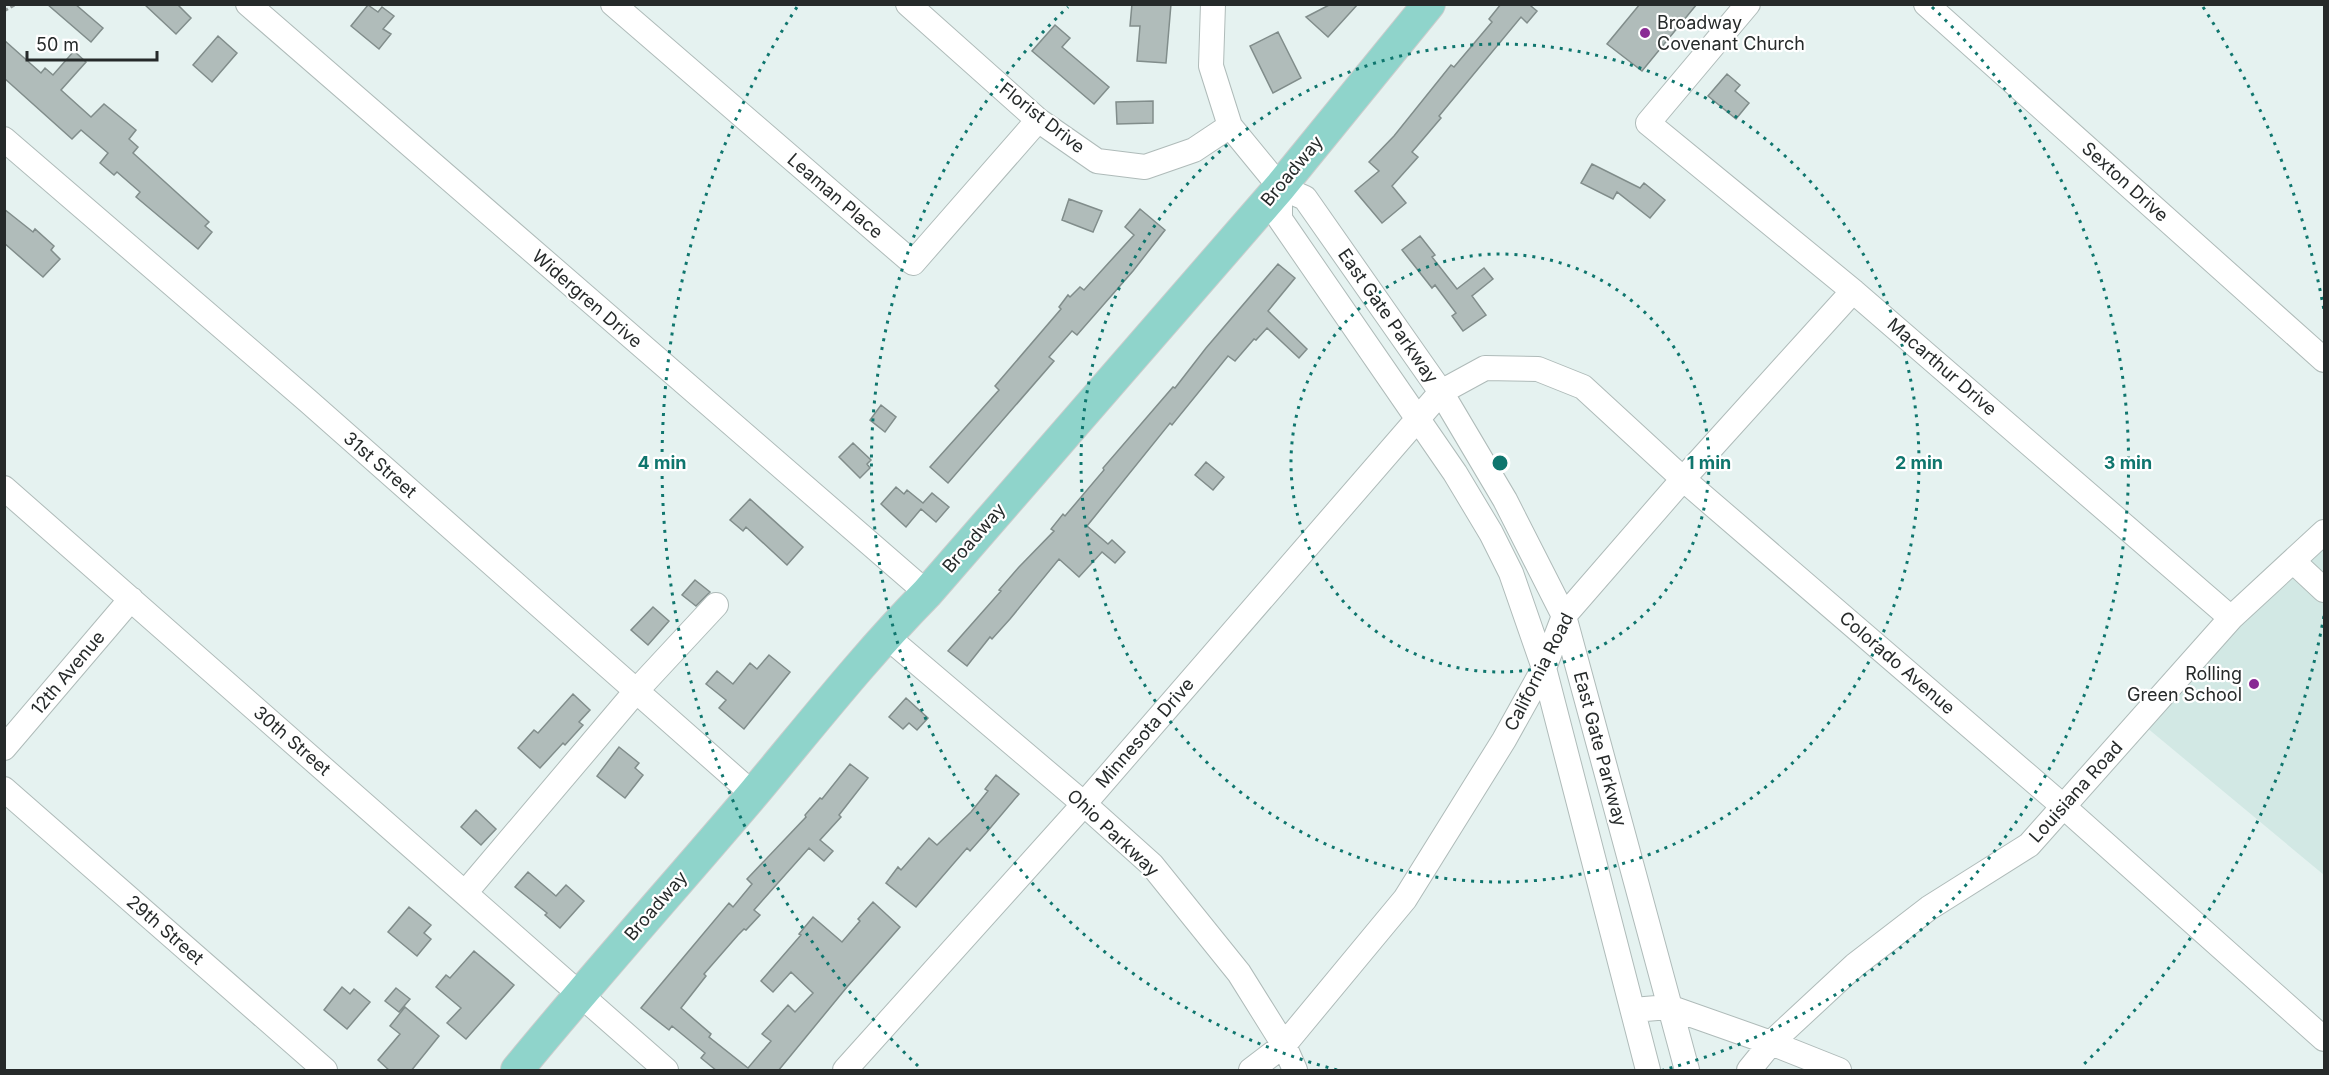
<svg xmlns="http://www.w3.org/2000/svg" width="2329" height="1075" font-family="Inter,sans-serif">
<rect width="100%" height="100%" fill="#e5f2f0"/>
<path fill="#d2e8e4" d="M2324 545V875L2146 727 2222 642Z"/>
<path fill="#b0bcba" stroke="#818d8b" stroke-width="1.5" d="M47 4H75L103 28 91 42Z
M144 4H177L191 18 176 34Z
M1132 4H1171L1166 63 1137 61 1140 26H1130Z
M1331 4H1358L1328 37 1306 17Z
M1501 4H1532L1531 6 1537 11 1527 23 1521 17 1439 116 1441 118 1412 152 1418 157 1392 186 1406 203 1382 223 1355 191 1379 171 1369 162 1394 136 1451 65 1454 67 1492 22 1489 19Z
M1640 4H1697L1642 71 1607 44Z
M368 5 378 12 382 7 394 16 383 29 391 34 379 49 351 26Z
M1055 25 1070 38 1062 47 1109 87 1094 104 1032 51Z
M1278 32 1301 78 1273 93 1250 46Z
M218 36 237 53 212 82 193 65Z
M4 40 41 73 45 68 53 75 74 51 86 62 61 90 91 117 104 104 136 130 129 139 138 147 133 153 209 222 205 226 212 232 198 249 136 197 140 192 117 172 114 175 100 163 108 153 81 130 72 139 4 78Z
M1727 74 1740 85 1735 91 1749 103 1736 119 1708 96Z
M1153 101V123L1117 124 1116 102Z
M1592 164 1640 188 1644 183 1665 200 1650 218 1617 192 1613 199 1581 183Z
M1069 199 1102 211 1093 232 1062 220Z
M4 209 33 232 35 229 54 246 51 250 60 259 43 277 4 243Z
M1140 209 1165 230 1133 271 1077 335 1072 331 1049 357 1054 361 948 483 930 467 999 390 995 386 1061 309 1059 307 1068 295 1070 297 1080 287 1084 290 1134 235 1125 227Z
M1420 236 1435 255 1432 257 1457 289 1484 268 1493 279 1472 296 1486 315 1463 331 1452 316 1456 313 1435 285 1432 288 1402 250Z
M1278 264 1295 278 1268 311 1307 349 1299 358 1267 328 1256 340 1254 339 1235 361 1228 356 1172 425 1170 423 1087 526 1108 544 1112 540 1125 552 1115 563 1102 552 1079 577 1059 559 1010 619 992 639 990 637 967 666 948 651 1001 591 999 590 1019 567 1054 531 1051 529 1063 514 1065 516 1104 470 1103 468 1173 387 1175 388 1206 348Z
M881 405 896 417 885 432 870 420Z
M853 443 871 460 867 464 870 468 860 478 839 457Z
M1206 462 1224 477 1213 490 1195 475Z
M896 487 904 494 907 490 923 503 932 493 949 507 936 522 921 509 906 527 881 504Z
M750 499 803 547 787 565 746 527 743 531 730 520Z
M695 580 710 592 696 606 682 595Z
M653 607 669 621 648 645 631 630Z
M769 655 790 672 744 729 719 708 726 700 706 684 717 671 733 684 750 663 757 669Z
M573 694 590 710 579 722 583 725 565 745 563 743 540 768 518 748 534 730 538 733Z
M906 698 928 718 917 730 909 723 903 729 889 717Z
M619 747 639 763 635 768 643 775 625 798 597 776Z
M850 764 868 778 839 815 841 817 820 840 833 851 824 861 809 848 754 910 760 915 746 930 744 929 738 935 704 974 706 976 681 1008 711 1034 709 1037 748 1068 771 1041 762 1034 788 1005 795 1012 813 993 791 972 773 992 761 981 801 935 799 934 813 917 842 942 860 921 858 919 873 902 900 927 847 987 778 1071H717L701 1058 705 1053 672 1026 669 1030 641 1008 729 903 733 907 752 884 747 879 806 817 805 815 820 798 822 799Z
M996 775 1019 794 986 833 970 851 967 848 916 907 886 883 898 867 901 870 929 838 937 845 971 812 988 791 985 789Z
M476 810 496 829 481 845 461 827Z
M528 872 556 896 566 885 584 901 560 928 545 915 547 913 515 887Z
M409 907 431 925 424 933 431 939 417 956 388 932Z
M474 951 514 985 466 1039 447 1023 461 1008 436 987 446 975 450 978Z
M342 987 350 994 354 989 370 1002 347 1029 324 1010Z
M396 988 410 999 399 1012 385 1001Z
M405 1007 439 1036 411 1071H390L378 1060 400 1034 390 1026Z"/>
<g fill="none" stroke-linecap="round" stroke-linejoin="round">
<g stroke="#afbbb9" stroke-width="26">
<path id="minor" d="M248 4 927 593
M613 4 913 263 1038 120
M908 4 1038 120 1097 161 1145 167 1194 150 1230 126
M1213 4 1211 66 1230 126 1280 187 1305 198 1441 392 1505 500 1564 616 1687 1070
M1748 4 1648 123 1853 291 2231 618
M1926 4 2324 360
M4 139 308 401 753 794
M1280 187V219L1455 473 1491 533 1511 573 1544 668 1648 1070
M4 488 666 1070
M2294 562 2324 590
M885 635 1084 804 1152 865 1239 973 1284 1045 1295 1070
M4 748 131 599
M4 789 325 1070
M465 893 637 690 716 605
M1633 1010 1669 1007 1771 1043 1839 1070
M845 1070 1084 804 1441 392 1485 368 1538 369 1583 387 1683 479 2064 807 2324 1039
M1251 1070 1284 1045 1405 899 1504 740 1544 668 1564 616 1683 479 1853 291
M1749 1070 1771 1043 1855 965 1929 908 2029 845 2231 618 2324 532"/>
</g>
<g stroke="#cbcccc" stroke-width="34">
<path id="major" d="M517 1070C594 976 675 886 754 793 811 725 865 656 927 593L1280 187 1429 4"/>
</g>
<path stroke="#939c9b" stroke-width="3" stroke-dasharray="4.5 3" stroke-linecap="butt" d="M4 11 16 4"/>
<use href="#minor" stroke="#fff" stroke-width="24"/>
<use href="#major" stroke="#8fd4cb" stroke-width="32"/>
</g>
<g fill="none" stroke="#0f766e" stroke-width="3" stroke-dasharray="3 6">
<circle cx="1500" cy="463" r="209"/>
<circle cx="1500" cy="463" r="419"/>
<path d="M1337 1070A628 628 0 0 1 1068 7M1932 7A628 628 0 0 1 1663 1070"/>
<path d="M2324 616A838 838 0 0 1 2082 1066M918 1066A838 838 0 0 1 797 7M2203 7A838 838 0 0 1 2324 310"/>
</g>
<g fill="#892a94" stroke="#fff" stroke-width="2">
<circle cx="1645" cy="33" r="6"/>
<circle cx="2254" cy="684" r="6"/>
</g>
<g text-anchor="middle" stroke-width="4.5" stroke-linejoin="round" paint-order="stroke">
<g font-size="18" fill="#262a2a" stroke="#fff" text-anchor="start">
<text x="1657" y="29">Broadway<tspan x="1657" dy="21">Covenant Church</tspan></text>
<text x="2242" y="680" text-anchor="end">Rolling<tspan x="2242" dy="21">Green School</tspan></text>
</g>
<g font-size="18" fill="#262a2a" stroke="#fff">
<text transform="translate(1042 118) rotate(38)" y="6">Florist Drive</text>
<text transform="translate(1292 171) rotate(-50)" y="6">Broadway</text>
<text transform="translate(2125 182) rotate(42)" y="6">Sexton Drive</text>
<text transform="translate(835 196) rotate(41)" y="6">Leaman Place</text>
<text transform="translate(587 299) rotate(41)" y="6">Widergren Drive</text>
<text transform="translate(1388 316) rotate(55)" y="6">East Gate Parkway</text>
<text transform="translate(1942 367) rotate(41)" y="6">Macarthur Drive</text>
<text transform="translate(380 465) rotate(41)" y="6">31st Street</text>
<text transform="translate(974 538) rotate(-49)" y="6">Broadway</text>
<text transform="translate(1897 663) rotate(41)" y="6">Colorado Avenue</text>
<text transform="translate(1539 672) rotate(-63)" y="6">California Road</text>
<text transform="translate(68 673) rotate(-50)" y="6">12th Avenue</text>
<text transform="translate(1145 733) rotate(-49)" y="6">Minnesota Drive</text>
<text transform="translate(292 741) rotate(41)" y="6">30th Street</text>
<text transform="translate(1600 749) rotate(75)" y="6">East Gate Parkway</text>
<text transform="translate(2076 792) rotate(-48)" y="6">Louisiana Road</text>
<text transform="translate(1113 833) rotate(43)" y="6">Ohio Parkway</text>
<text transform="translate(656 906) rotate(-49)" y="6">Broadway</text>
<text transform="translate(165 930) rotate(41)" y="6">29th Street</text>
</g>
</g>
<circle cx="1500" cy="463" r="9" fill="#0f766e" stroke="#fff" stroke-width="3"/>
<g font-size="18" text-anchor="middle" font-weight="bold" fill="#0f766e" stroke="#fff" stroke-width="4.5" stroke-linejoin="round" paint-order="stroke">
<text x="1709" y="469">1 min</text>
<text x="1919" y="469">2 min</text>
<text x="2128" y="469">3 min</text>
<text x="662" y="469">4 min</text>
</g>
<rect width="2329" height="1075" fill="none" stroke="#262a2a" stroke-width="12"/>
<path d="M27 51v9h130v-9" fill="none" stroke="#262a2a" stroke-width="3"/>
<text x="36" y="51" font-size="18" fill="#262a2a" stroke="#ffffff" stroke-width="4.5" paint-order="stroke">50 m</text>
</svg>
